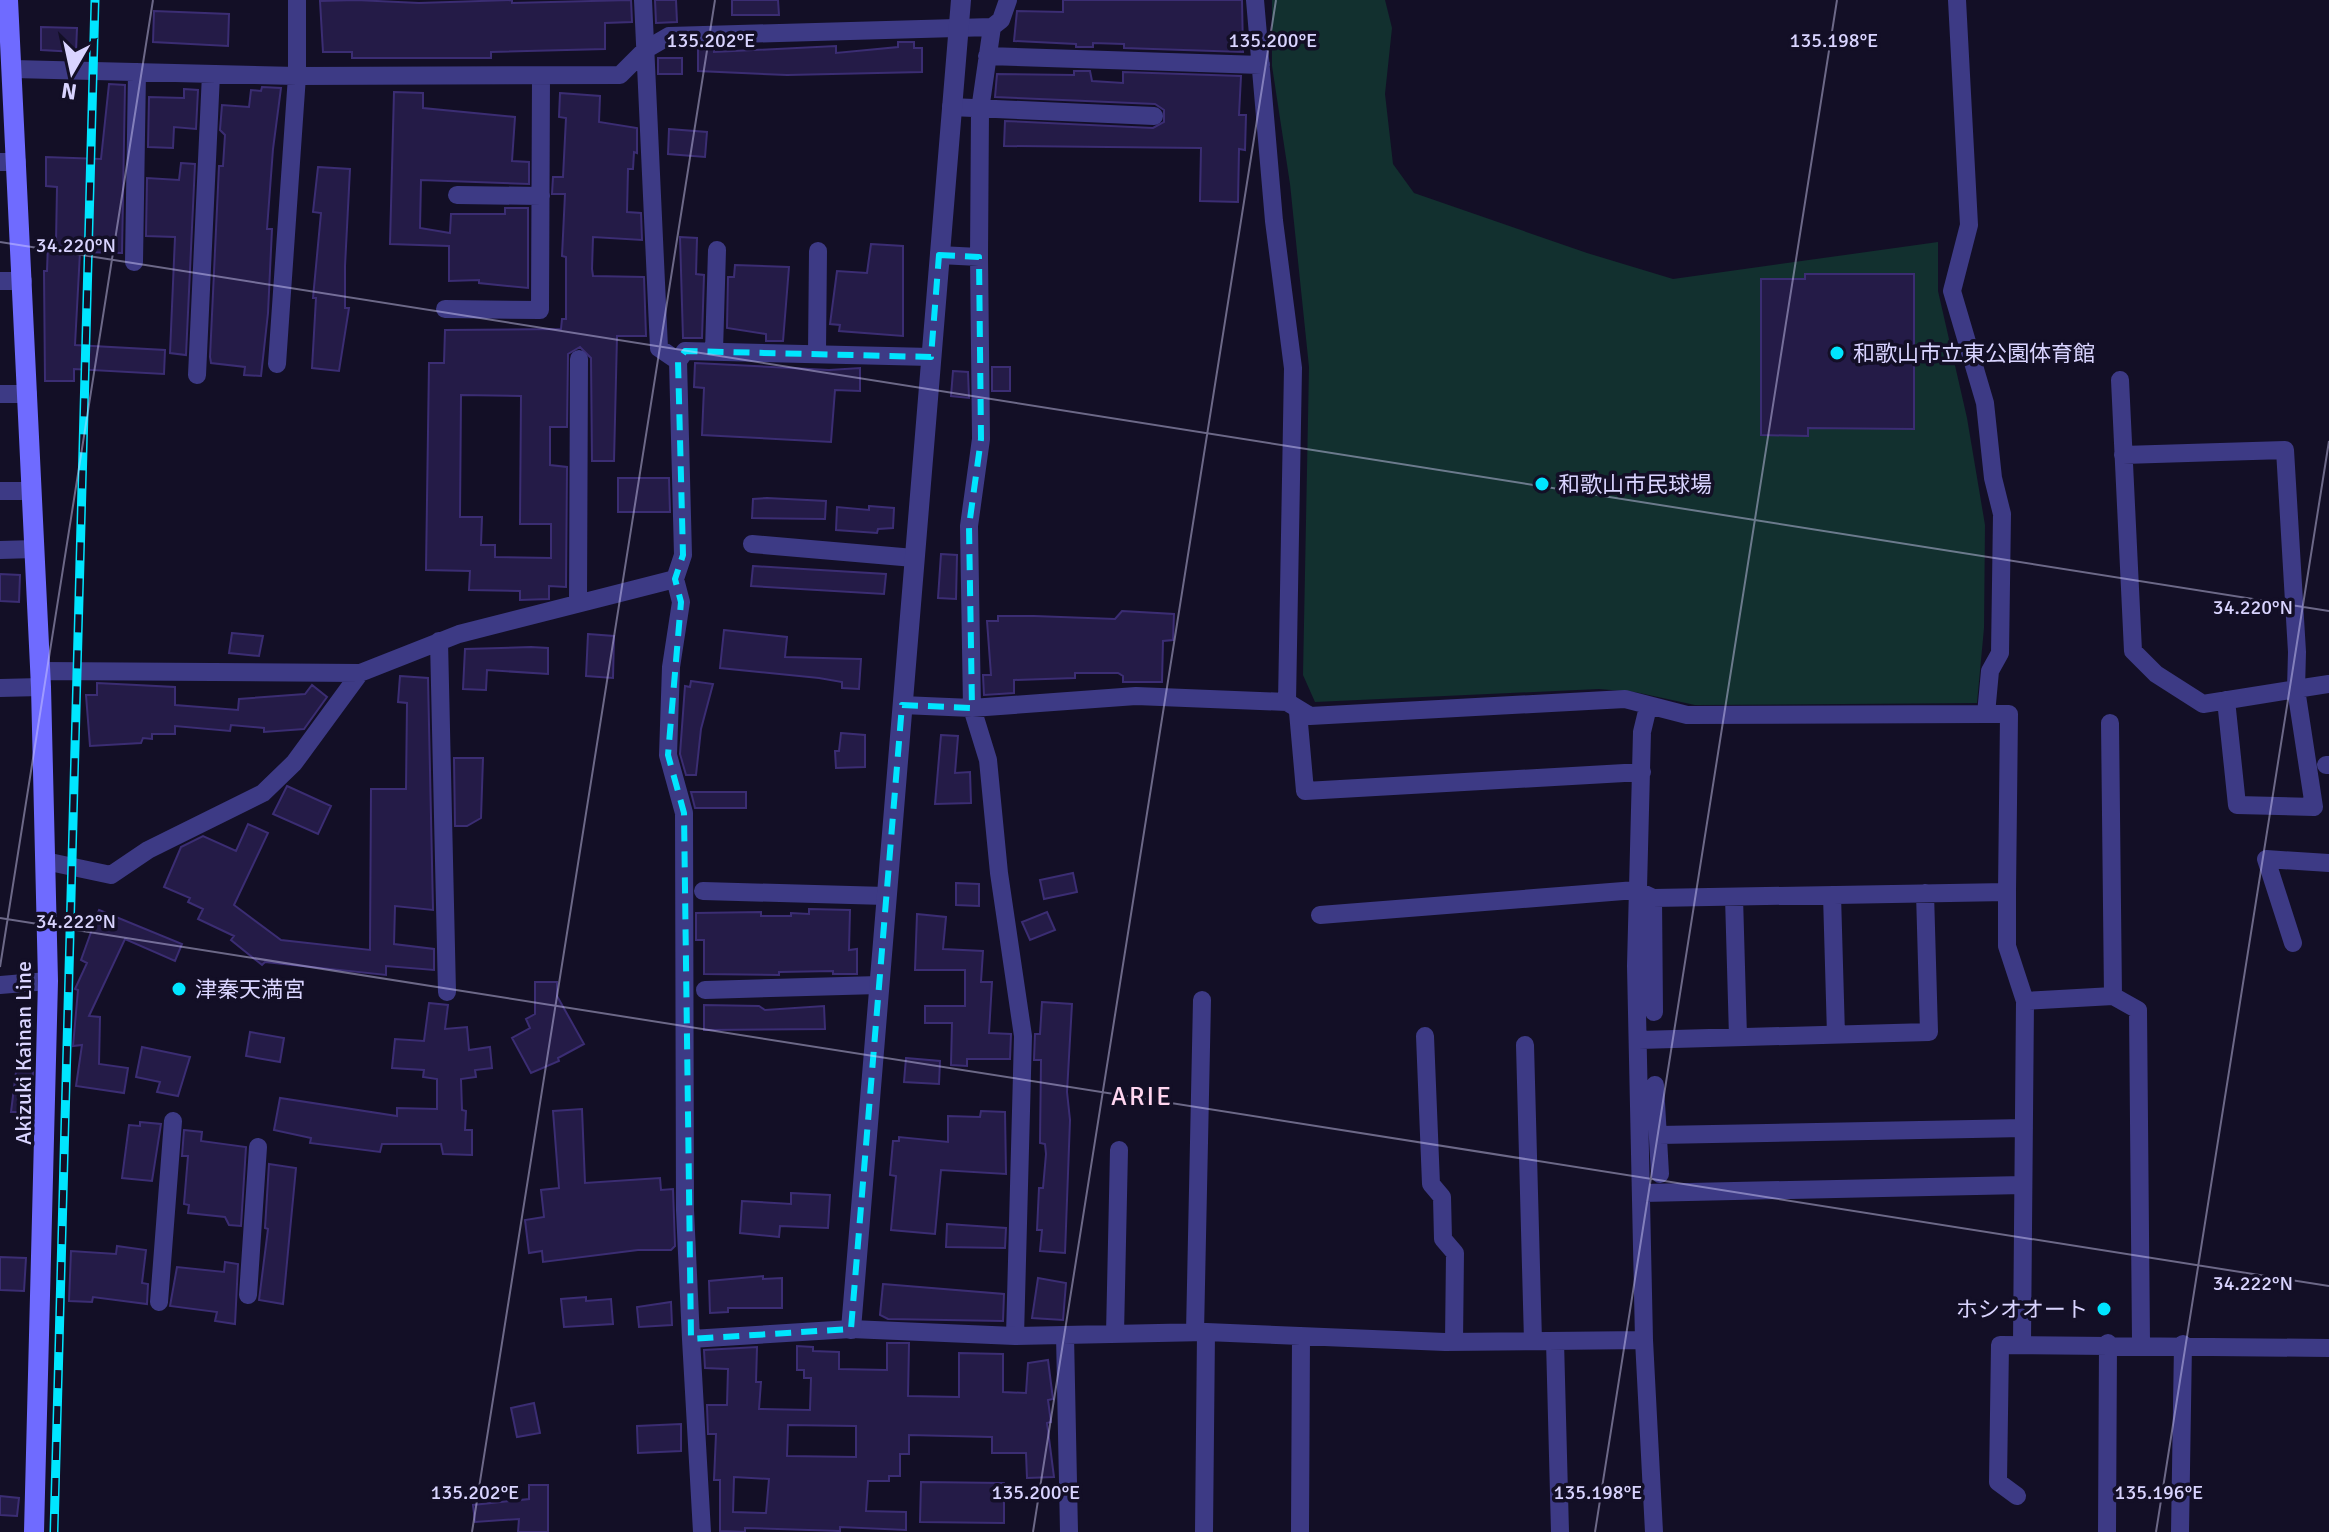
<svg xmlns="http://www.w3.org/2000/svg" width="2329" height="1532" font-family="Signika,'Noto Sans JP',sans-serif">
<rect width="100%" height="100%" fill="#130f26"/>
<path fill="#12302f" d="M1272 0H1385L1392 28 1385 94 1393 164 1414 193 1587 253 1673 279 1938 242V291L1967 418 1985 525 1984 628 1977 703 1695 705 1635 692 1599 689 1315 702 1303 675 1309 367 1290 184 1272 66Z"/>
<path fill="#241b47" stroke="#3b2d73" stroke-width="2" fill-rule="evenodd" d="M356 0 419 3 512 0V3L631 0 632 22 605 23V49L491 52V58H352V52H323L320 1Z
M655 0H676L677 22 656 23Z
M732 0H778L779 15H732Z
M1063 0H1242L1243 52 1124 48V44L1093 43V47H1076V44L1014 41 1017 11 1063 12Z
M154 11 229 14 228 46 153 42Z
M41 27 77 28 76 52 41 50Z
M898 42H914V48H922V72L787 75 698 71V47H714V52L836 46V53L898 47Z
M658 58H682V74H658Z
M1074 71H1090L1092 81 1123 83V72L1241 76 1239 115H1246L1245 150 1239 149 1238 202 1200 201 1201 148 1004 146 1005 121 1153 128 1164 122V110L1155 104 995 97 997 74 1074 75Z
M109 84 125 85 122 253 80 252 75 345 165 350 164 374 74 369V381H45L44 271H47L48 243H56L57 187 46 186V157L101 159Z
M262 87 281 88 273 149 267 229H272L268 313 261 376 244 375 245 367 211 363 210 357 219 166H223L225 135 220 130 222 105 249 107 251 90 261 91Z
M184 89 198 90 196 129 174 127 173 148 148 147 149 97 184 98Z
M394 92 423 93V108L515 117 512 161 529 162V184L421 180 420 228 450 233 451 214H505V208H528V288L479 283V280L449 281V246L390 244Z
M560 93 600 96 599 122 637 128V153L634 152 633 169H628L627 212 641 213 642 240 593 237 592 269 593 276 644 277 646 336H617L614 461H592L591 358 580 347 568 354 567 427H550V465L567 467 566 587 549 586V599L520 600V591L469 590 470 571 426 570 429 363H444L445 330 561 329 562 319H566V257L562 256 565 194H552L553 177H563L566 118 559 117ZM461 395 521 396 520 524H551V558L495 557V545H481L482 517H460Z
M669 129 707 132 705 157 668 154Z
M181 163 195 164 186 355 170 353 175 237 146 236 147 178 179 180Z
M318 167 350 169 345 266V308H349L339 371 312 368 316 298H313L321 213 313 212Z
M680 237 697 238 696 274 704 275 702 338H683Z
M871 244 903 246V336L839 331 840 325 830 324 837 271 867 273Z
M735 265 789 267 783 341H766V334L727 328 728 277H734Z
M1805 274H1914V429L1808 428V436L1761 435V279H1805Z
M695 363 829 370 860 368V391L835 390 831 442 702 435 704 388 694 387Z
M992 367H1010V391H992Z
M953 371 968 372 969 398 951 396Z
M618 478H669L670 512H618Z
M767 498 826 501 825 519 752 518 753 499Z
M869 506 894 508 893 528 878 529 877 533 836 530 837 507 869 510Z
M941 554 957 555 956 599 938 598Z
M753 566 886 574 884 594 751 586Z
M0 574 20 575 19 602 0 601Z
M1122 611 1174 614 1173 640 1163 641 1162 682H1123V676L1118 673H1075V678L1014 680V693L984 695 983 675H991L987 621H998V616H1034L1115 619Z
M724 630 787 637 785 657 861 659 859 689 842 688V682L819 678 720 668Z
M232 633 263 636 259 656 229 653Z
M588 634 614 636 613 678 586 676Z
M531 647 548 648V674L487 670 486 690 463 689 465 649Z
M400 676 428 678 433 910 395 906 394 944 434 949V970L386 966V975L265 962 262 965 231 940 234 936 198 919 203 909 188 902 190 898 164 887 181 847 203 836 236 851 248 824 268 833 234 905 281 940 370 950 371 789H406L407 703 398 702Z
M691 681 713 684 701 729 696 775H686L680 754 685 686 690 687Z
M97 683 175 687V705L238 710 239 699 305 694 312 685 327 697 304 729 264 732V728L231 725 230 731 175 726V734H152V739L143 738 141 743 90 746 86 695H97Z
M841 733 865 735V767L836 768 835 751H839Z
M941 735 958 736 955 773 970 772 971 803 935 804Z
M454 758H483L481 818 467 826H455Z
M287 786 331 806 318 834 273 814Z
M691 792H746V808H695Z
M1073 873 1077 892 1044 899 1040 880Z
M956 883 979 884V906L956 905Z
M809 909 850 910 849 950 857 949V974H833V971L779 972V975L704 974V940H696V913L761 912V916H791V913L809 914Z
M99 910 182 944 175 961 125 939 89 1016 100 1017 99 1064 128 1068 124 1093 76 1086 82 1045 73 1046 78 990 75 989 87 963 81 960Z
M1047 912 1055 930 1030 940 1022 922Z
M917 914 946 917 943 949 983 951 981 982H992L989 1033 1011 1034 1010 1059H967V1066L951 1065 952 1023H925V1006H965V970H915Z
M535 982H557V996L584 1044 558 1058 559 1061 531 1073 512 1038 530 1028 526 1019 535 1014Z
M1042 1002 1072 1004 1067 1092 1070 1120 1065 1253 1040 1251 1042 1230H1037L1039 1188H1043L1046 1154 1045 1144 1040 1143 1041 1060H1034L1035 1034H1040Z
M429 1003 448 1005 445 1029 467 1027 469 1050 490 1047 492 1068 475 1070 476 1077 461 1079 462 1110 466 1111 465 1130H472V1155L443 1154 441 1144H382L380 1152 310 1143 311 1138 274 1130 280 1098 397 1116V1108L437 1109V1079L423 1077 424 1070 392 1068 395 1039 424 1041Z
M704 1005 759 1006 765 1010 824 1006 825 1029 704 1030Z
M250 1032 284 1038 280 1062 246 1056Z
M142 1047 190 1057 178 1096 157 1092 160 1082 136 1077Z
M906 1058 940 1061 939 1084 904 1082Z
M33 1071 32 1112H11L16 1072Z
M582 1109 585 1183 660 1178 661 1190 673 1189 675 1246 671 1250H638L543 1262 542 1251 529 1253 525 1220 544 1217 541 1190 559 1188 553 1111Z
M981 1111 1005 1112 1006 1174 941 1170 935 1234 891 1230 896 1176 890 1175 893 1141H899V1137L948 1142V1116L980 1117Z
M140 1122 161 1124 152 1181 122 1178 129 1125 140 1126Z
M184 1130 202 1132 201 1141 246 1147 241 1226 229 1225 225 1217 188 1213 189 1205 184 1204 188 1156H182Z
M269 1164 296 1168 283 1304 259 1300 268 1229 265 1228Z
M791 1193 830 1195 828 1228 780 1226 779 1237 740 1233 742 1201 791 1204Z
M947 1224 1006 1228 1005 1248 946 1247Z
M117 1246 146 1250 142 1283 148 1284 147 1304 93 1297 92 1302 69 1301 71 1251 116 1254Z
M0 1257 26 1258 24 1291 0 1290Z
M225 1262 238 1264 235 1324 215 1321 217 1312 170 1306 177 1267 224 1272Z
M763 1276V1279L782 1278V1308H728V1312L710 1313 709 1281Z
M1038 1278 1066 1283 1063 1320 1032 1318Z
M883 1284 1004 1294 1003 1321 888 1319 880 1315Z
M586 1297V1301L611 1299 613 1324 564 1327 561 1299Z
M671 1302 672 1325 639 1327 637 1307Z
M887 1343H909L908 1396 959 1397V1353L1003 1354V1392L1026 1393 1028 1363 1048 1360 1053 1399 1048 1400 1051 1422 1047 1423 1054 1477 1027 1478 1026 1453H992V1437L909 1435V1454H900V1476H889V1481H868L866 1511 906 1512V1530L840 1527V1531L745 1528V1532L720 1531V1480H714L716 1434H708L707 1405H727L728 1369 705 1368 704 1350 757 1347 756 1382H761L759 1409 810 1410 811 1378H804V1370H797V1346L813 1347V1351L839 1352V1369L887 1370ZM788 1425 856 1426V1457L787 1456ZM734 1477 769 1479 766 1513 733 1512Z
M534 1403 540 1433 517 1437 511 1408Z
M681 1424V1451L638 1453 637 1426Z
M921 1482 1004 1483V1523L920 1522Z
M529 1485H548V1532H518L519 1519 475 1522 473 1505 529 1499Z
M0 1496 19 1498 17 1516 0 1515Z"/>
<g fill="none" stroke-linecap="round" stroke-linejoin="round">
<path stroke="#3d3a85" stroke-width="18" d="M643 0 659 348 678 361
M1255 0 1274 221 1293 368 1287 702
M1957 0 1969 225 1952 291 1985 403 1993 478 2002 514 2000 653 1990 671 1986 714H2009L2007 892
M992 27 1001 20 1008 0
M987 56 1261 65
M13 69 297 76 620 75 645 50 669 36 992 27 980 110 979 257 939 255
M951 107 1154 116
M0 162H17
M457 195 541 196
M979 257 981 439 969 526 972 708 988 760 999 873 1023 1036 1015 1336
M134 262 137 72
M0 281H23
M445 309 540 310 541 76
M714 351 717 250
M817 352 818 251
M277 364 297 76V0
M197 375 211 74
M2120 380 2133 651 2156 674 2203 704 2296 689 2314 807 2237 805 2226 700
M0 394H28
M2123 455 2285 450 2297 652 2296 689 2329 684
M0 491H32
M752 544 914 558
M0 550 35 549
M578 603 579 359
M439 641 447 992
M40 671 360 673
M0 688 41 687
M902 705 972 708 1136 696 1287 702 1310 716 1625 699 1687 715 1986 714
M1648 707 1642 732 1636 966 1644 1340 1654 1532
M1298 712 1305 791 1642 772
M2326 765H2329
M45 861 111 875 148 850 263 793 294 763 360 673 459 634 675 579
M703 891 886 896
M1832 895 1836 1035
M1734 897 1738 1037
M1653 898 1654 1012
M1320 915 1636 890 1653 898 2007 892V946L2025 1001 2022 1343
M2293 943 2266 859 2329 863
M0 985 48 981
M705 990 879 985
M2113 996 2138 1010 2141 1343
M2025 1001 2113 996 2110 723
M1425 1036 1431 1184 1442 1197 1443 1239 1455 1253 1454 1342
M1639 1040 1929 1032 1925 893
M1525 1045 1533 1341
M1655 1085 1660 1174
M1659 1135 2024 1128
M1643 1193 2023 1185
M248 1295 258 1147
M159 1302 173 1121
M1195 1332 1202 1000
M1115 1334 1119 1150
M1065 1335 1069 1532
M691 1339 685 1210 684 813 668 755 671 667 681 602 675 579 683 555 678 361 685 351 931 357
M1555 1341 1560 1532
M2017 1496 1998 1482 2000 1345 2329 1348
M702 1532 691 1339 851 1329 1015 1336 1206 1332 1445 1342 1644 1340
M1204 1532 1206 1332
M1300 1532 1301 1336
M2107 1532 2108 1343
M2180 1532 2183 1344"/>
<path stroke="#3d3a85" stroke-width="20" d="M851 1329 961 0"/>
<path stroke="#6f6bff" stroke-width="20" d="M8 0 41 687 48 981 34 1532"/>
<g stroke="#00e5ff" stroke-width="9">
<path id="rail" d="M54 1532 95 0"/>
</g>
<use href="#rail" stroke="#130f26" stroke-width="6" stroke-dasharray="18" stroke-linecap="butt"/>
</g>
<path fill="none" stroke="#00e5ff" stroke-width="6" stroke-dasharray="16 10" stroke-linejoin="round" d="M939 255 979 257 981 439 969 526 972 708 902 705 851 1329 691 1339 684 813 668 755 681 602 675 579 683 555 678 361 685 351 931 357Z"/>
<path fill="none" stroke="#d9d4ff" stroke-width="2" stroke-opacity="0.45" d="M0 242 2329 611M0 918 2329 1286M0 967 153 0M472 1532 715 0M1033 1532 1276 0M1595 1532 1837 0M2156 1532 2329 441"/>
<g fill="#00e5ff" stroke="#130f26" stroke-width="3">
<circle cx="1837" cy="353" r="8"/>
<circle cx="1542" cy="484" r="8"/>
<circle cx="179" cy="989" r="8"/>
<circle cx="2104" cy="1309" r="8"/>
</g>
<g text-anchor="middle" stroke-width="7" stroke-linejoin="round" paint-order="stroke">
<g font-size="22" fill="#d9d4ff" stroke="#130f26" text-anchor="start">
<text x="1853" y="361">和歌山市立東公園体育館</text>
<text x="1558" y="492">和歌山市民球場</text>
<text x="195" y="997">津秦天満宮</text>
<text x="2088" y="1317" text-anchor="end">ホシオオート</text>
</g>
<g font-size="22" fill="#d9d4ff" stroke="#130f26">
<text transform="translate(23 1053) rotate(-90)" y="8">Akizuki Kainan Line</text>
</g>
<g font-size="26" letter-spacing="2" fill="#ffd6f0" stroke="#130f26">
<text x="1142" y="1105">ARIE</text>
</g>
</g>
<g font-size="20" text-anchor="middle" fill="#d9d4ff" stroke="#130f26" stroke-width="7" stroke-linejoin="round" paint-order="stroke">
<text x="711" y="47">135.202°E</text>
<text x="1273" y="47">135.200°E</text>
<text x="1834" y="47">135.198°E</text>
<text x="76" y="252">34.220°N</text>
<text x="2253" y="614">34.220°N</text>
<text x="76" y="928">34.222°N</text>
<text x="2253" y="1290">34.222°N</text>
<text x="475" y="1499">135.202°E</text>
<text x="1036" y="1499">135.200°E</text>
<text x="1598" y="1499">135.198°E</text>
<text x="2159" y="1499">135.196°E</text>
</g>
<g transform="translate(72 72) rotate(189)" stroke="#130f26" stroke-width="6" paint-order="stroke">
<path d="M0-6L14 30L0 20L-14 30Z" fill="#d9d4ff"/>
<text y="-12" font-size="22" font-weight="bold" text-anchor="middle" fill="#d9d4ff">N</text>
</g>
</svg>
